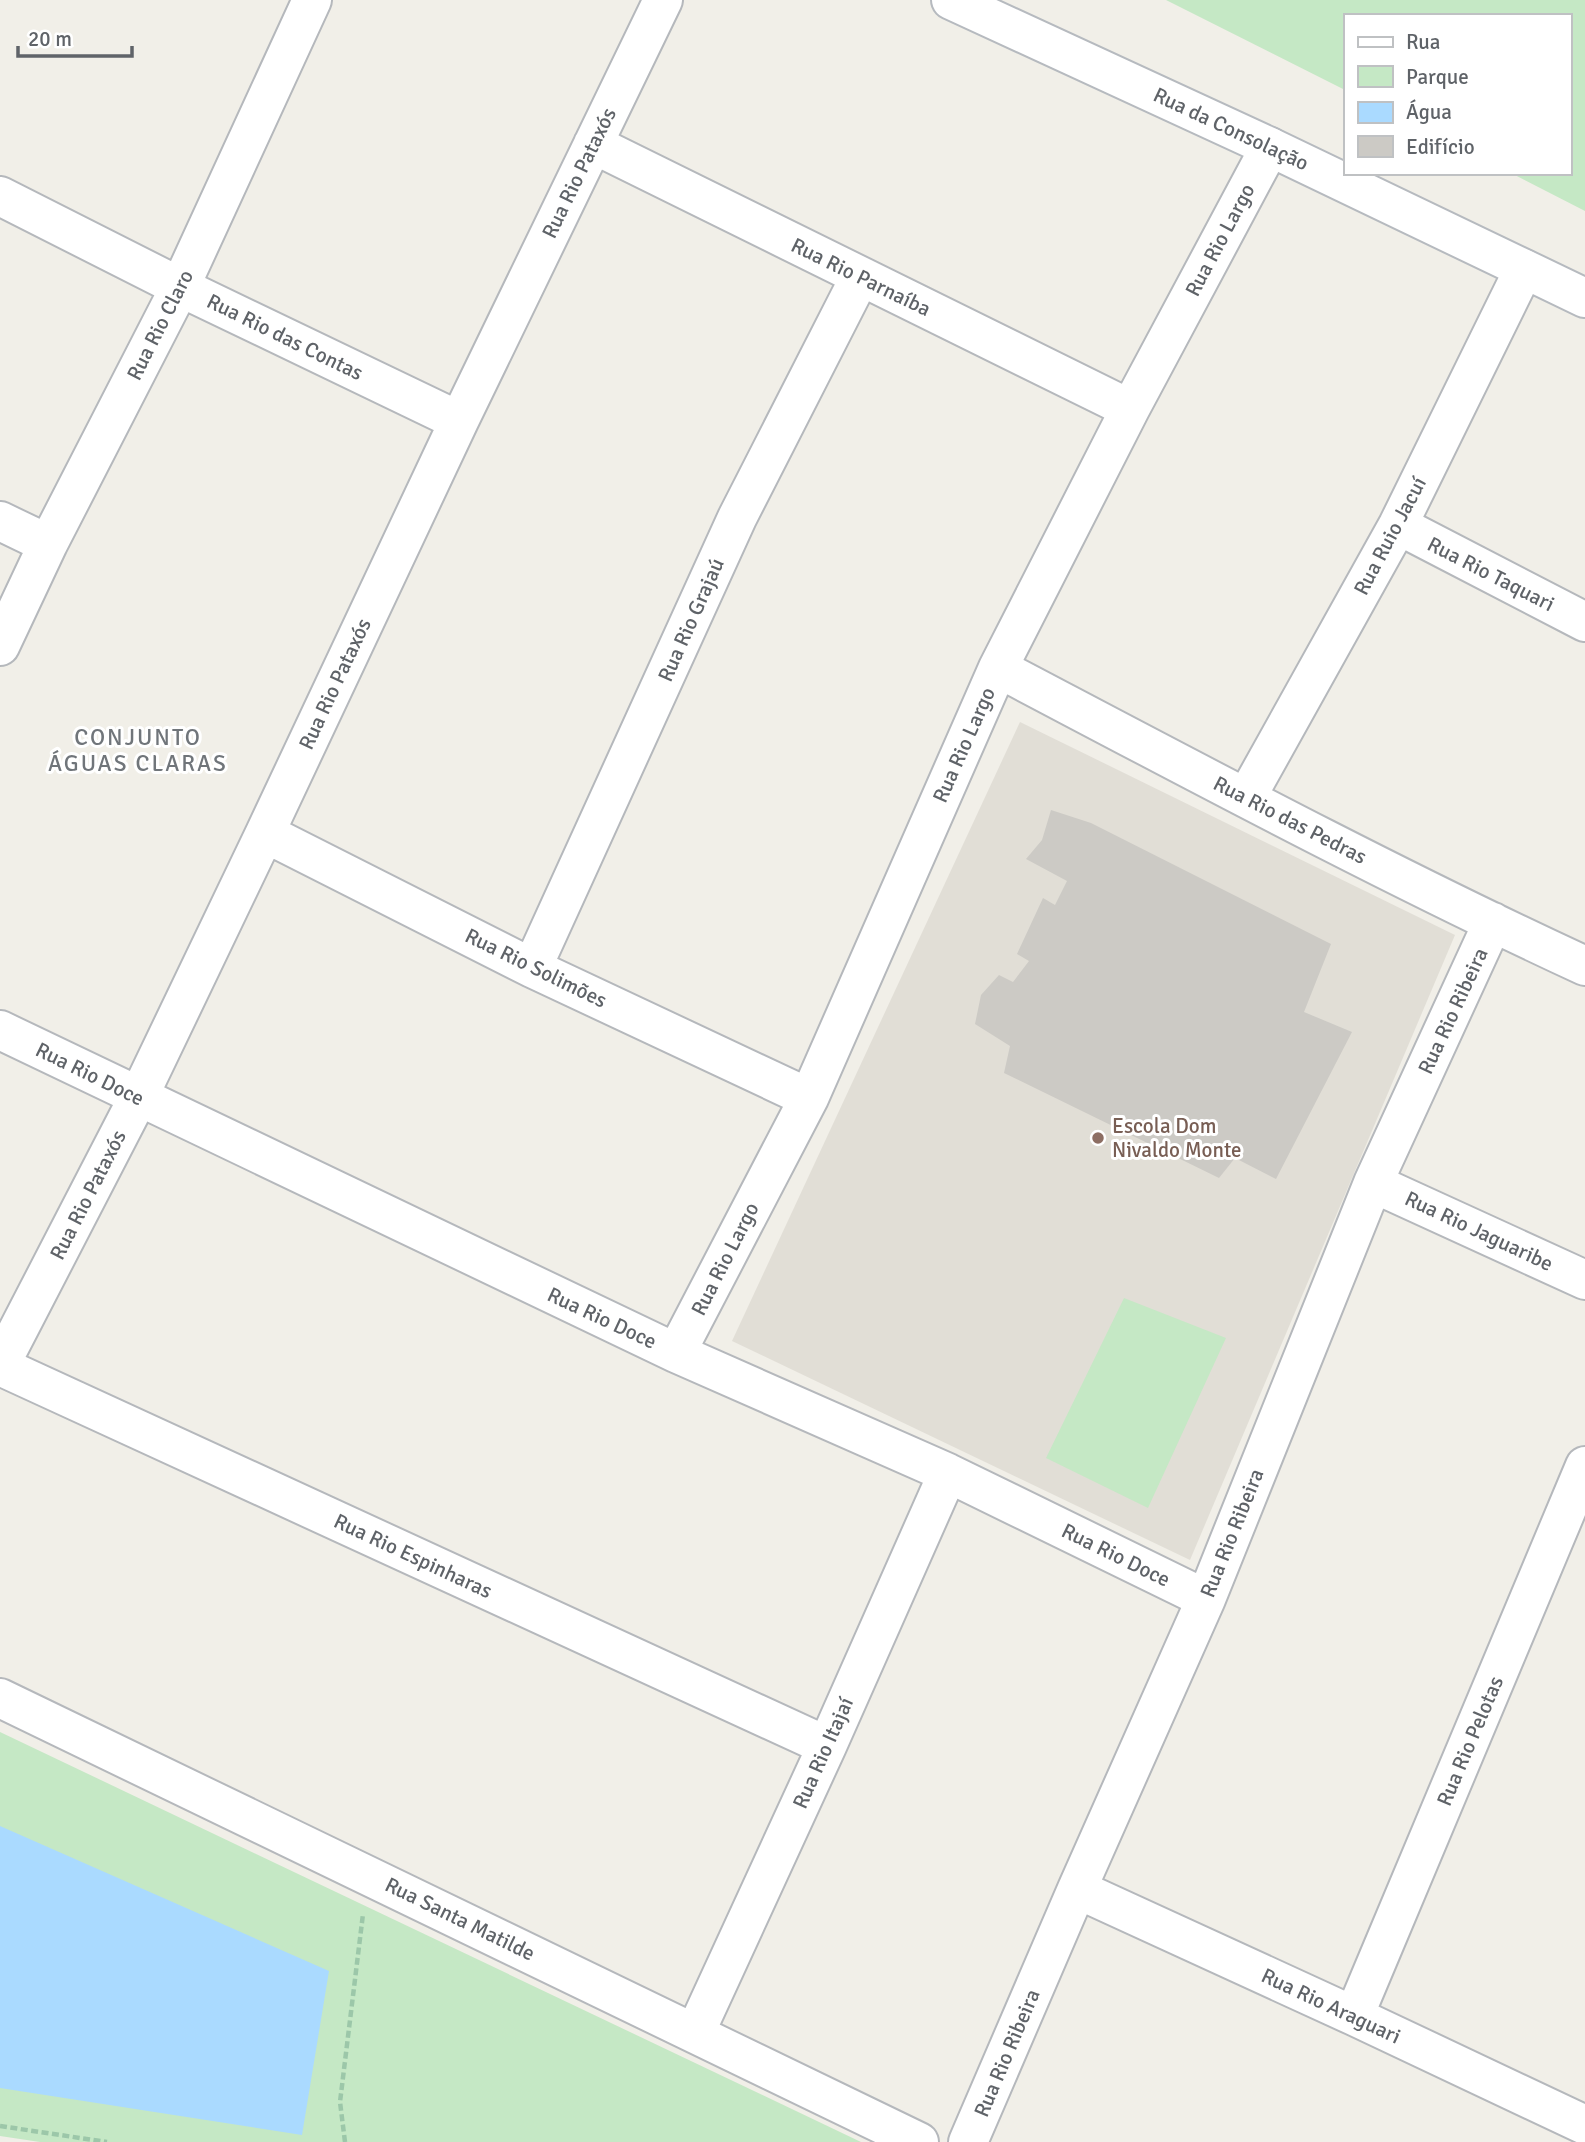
<svg xmlns="http://www.w3.org/2000/svg" width="1585" height="2142" font-family="Signika,sans-serif">
<rect width="100%" height="100%" fill="#f1efe8"/>
<path fill="#e1ded6" d="M1020 722 1455 935 1190 1560 732 1341Z"/>
<path fill="#c5e8c5" d="M1166 0H1585V211L1511 173H1569V16H1345V90Z
M1124 1298 1226 1338 1148 1508 1046 1458Z
M0 1732 861 2142H40L0 2136Z"/>
<path fill="#aadaff" d="M0 1826 329 1971 302 2135 0 2088Z"/>
<path fill="#cccac5" d="M1051 810 1091 823 1331 944 1304 1012 1352 1032 1276 1179 1235 1158 1219 1178 1004 1073 1010 1046 975 1024 981 995 999 975 1013 982 1029 961 1017 954 1043 898 1055 905 1067 881 1026 859 1042 840Z"/>
<g fill="none" stroke-linecap="round" stroke-linejoin="round">
<g stroke="#b5b8bc" stroke-width="42">
<path id="street" d="M593 144 1130 409
M0 196 180 287 459 421
M0 521 48 544
M1398 525 1585 622
M0 646 48 544 180 287 312 0
M998 668C1192 770 1386 874 1585 966
M1246 798 1398 525 1524 269
M265 833 532 968 809 1098
M532 968 737 518 860 277
M0 1030 676 1353 948 1473 1206 1599
M1373 1183 1585 1280
M676 1353 809 1098 998 668 1130 409 1270 147
M0 1365 138 1098 265 833 459 421 663 0
M0 1366 827 1746
M0 1698 919 2142
M1077 1889 1354 2016 1585 2125
M1354 2016 1585 1466
M695 2033 827 1746 948 1473
M968 2142 1077 1889 1206 1599 1373 1183 1493 922"/>
</g>
<g stroke="#b6babf" stroke-width="42">
<path id="secondary" d="M951 0 1270 147 1585 298"/>
</g>
<path stroke="#9cc7a9" stroke-width="4.5" stroke-dasharray="7 3.5" stroke-linecap="butt" d="M0 2126 107 2142
M345 2142 340 2102 363 1914"/>
<use href="#street" stroke="#fff" stroke-width="38"/>
<use href="#secondary" stroke="#fff" stroke-width="38"/>
</g>
<circle fill="#8d6e63" stroke="#fff" stroke-width="2.5" cx="1098" cy="1138" r="7"/>
<g text-anchor="middle" stroke-width="6" stroke-linejoin="round" paint-order="stroke">
<g font-size="21" fill="#5f6368" stroke="#fff">
<text transform="translate(1231 129) rotate(25)" y="7">Rua da Consolação</text>
<text transform="translate(579 173) rotate(-64)" y="7">Rua Rio Pataxós</text>
<text transform="translate(1220 240) rotate(-62)" y="7">Rua Rio Largo</text>
<text transform="translate(861 277) rotate(26)" y="7">Rua Rio Parnaíba</text>
<text transform="translate(160 325) rotate(-63)" y="7">Rua Rio Claro</text>
<text transform="translate(285 337) rotate(26)" y="7">Rua Rio das Contas</text>
<text transform="translate(1390 536) rotate(-62)" y="7">Rua Ruio Jacuí</text>
<text transform="translate(1491 574) rotate(27)" y="7">Rua Rio Taquari</text>
<text transform="translate(691 620) rotate(-66)" y="7">Rua Rio Grajaú</text>
<text transform="translate(335 684) rotate(-65)" y="7">Rua Rio Pataxós</text>
<text transform="translate(964 745) rotate(-66)" y="7">Rua Rio Largo</text>
<text transform="translate(1290 820) rotate(27)" y="7">Rua Rio das Pedras</text>
<text transform="translate(536 968) rotate(26)" y="7">Rua Rio Solimões</text>
<text transform="translate(1453 1011) rotate(-65)" y="7">Rua Rio Ribeira</text>
<text transform="translate(90 1074) rotate(26)" y="7">Rua Rio Doce</text>
<text transform="translate(88 1195) rotate(-63)" y="7">Rua Rio Pataxós</text>
<text transform="translate(1479 1231) rotate(25)" y="7">Rua Rio Jaguaribe</text>
<text transform="translate(725 1259) rotate(-63)" y="7">Rua Rio Largo</text>
<text transform="translate(602 1318) rotate(25)" y="7">Rua Rio Doce</text>
<text transform="translate(1232 1533) rotate(-68)" y="7">Rua Rio Ribeira</text>
<text transform="translate(1116 1555) rotate(26)" y="7">Rua Rio Doce</text>
<text transform="translate(413 1556) rotate(25)" y="7">Rua Rio Espinharas</text>
<text transform="translate(1470 1741) rotate(-67)" y="7">Rua Rio Pelotas</text>
<text transform="translate(823 1753) rotate(-66)" y="7">Rua Rio Itajaí</text>
<text transform="translate(460 1919) rotate(26)" y="7">Rua Santa Matilde</text>
<text transform="translate(1331 2006) rotate(25)" y="7">Rua Rio Araguari</text>
<text transform="translate(1007 2053) rotate(-67)" y="7">Rua Rio Ribeira</text>
</g>
<g font-size="21" fill="#785e54" stroke="#fff" text-anchor="start">
<text x="1112" y="1133">Escola Dom<tspan x="1112" dy="24">Nivaldo Monte</tspan></text>
</g>
<g font-size="23" letter-spacing="2" fill="#70757a" stroke="#fff">
<text x="138" y="745">CONJUNTO<tspan x="138" dy="26">ÁGUAS CLARAS</tspan></text>
</g>
</g>
<rect x="1344" y="14" width="228" height="161" fill="#ffffff" stroke="#bfc1c3" stroke-width="2"/>
<rect x="1358" y="37" width="35" height="10" fill="#ffffff" stroke="#bfc1c3" stroke-width="2"/>
<text x="1406" y="49" font-size="21" fill="#5f6368">Rua</text>
<rect x="1358" y="66" width="35" height="21" fill="#c5e8c5" stroke="#bfc1c3" stroke-width="2"/>
<text x="1406" y="84" font-size="21" fill="#5f6368">Parque</text>
<rect x="1358" y="102" width="35" height="21" fill="#aadaff" stroke="#bfc1c3" stroke-width="2"/>
<text x="1406" y="119" font-size="21" fill="#5f6368">Água</text>
<rect x="1358" y="136" width="35" height="21" fill="#cccac5" stroke="#bfc1c3" stroke-width="2"/>
<text x="1406" y="154" font-size="21" fill="#5f6368">Edifício</text>
<path d="M18 46v10h114v-10" fill="none" stroke="#5f6368" stroke-width="3.5"/>
<text x="28" y="46" font-size="21" fill="#5f6368" stroke="#ffffff" stroke-width="5" paint-order="stroke">20 m</text>
</svg>
